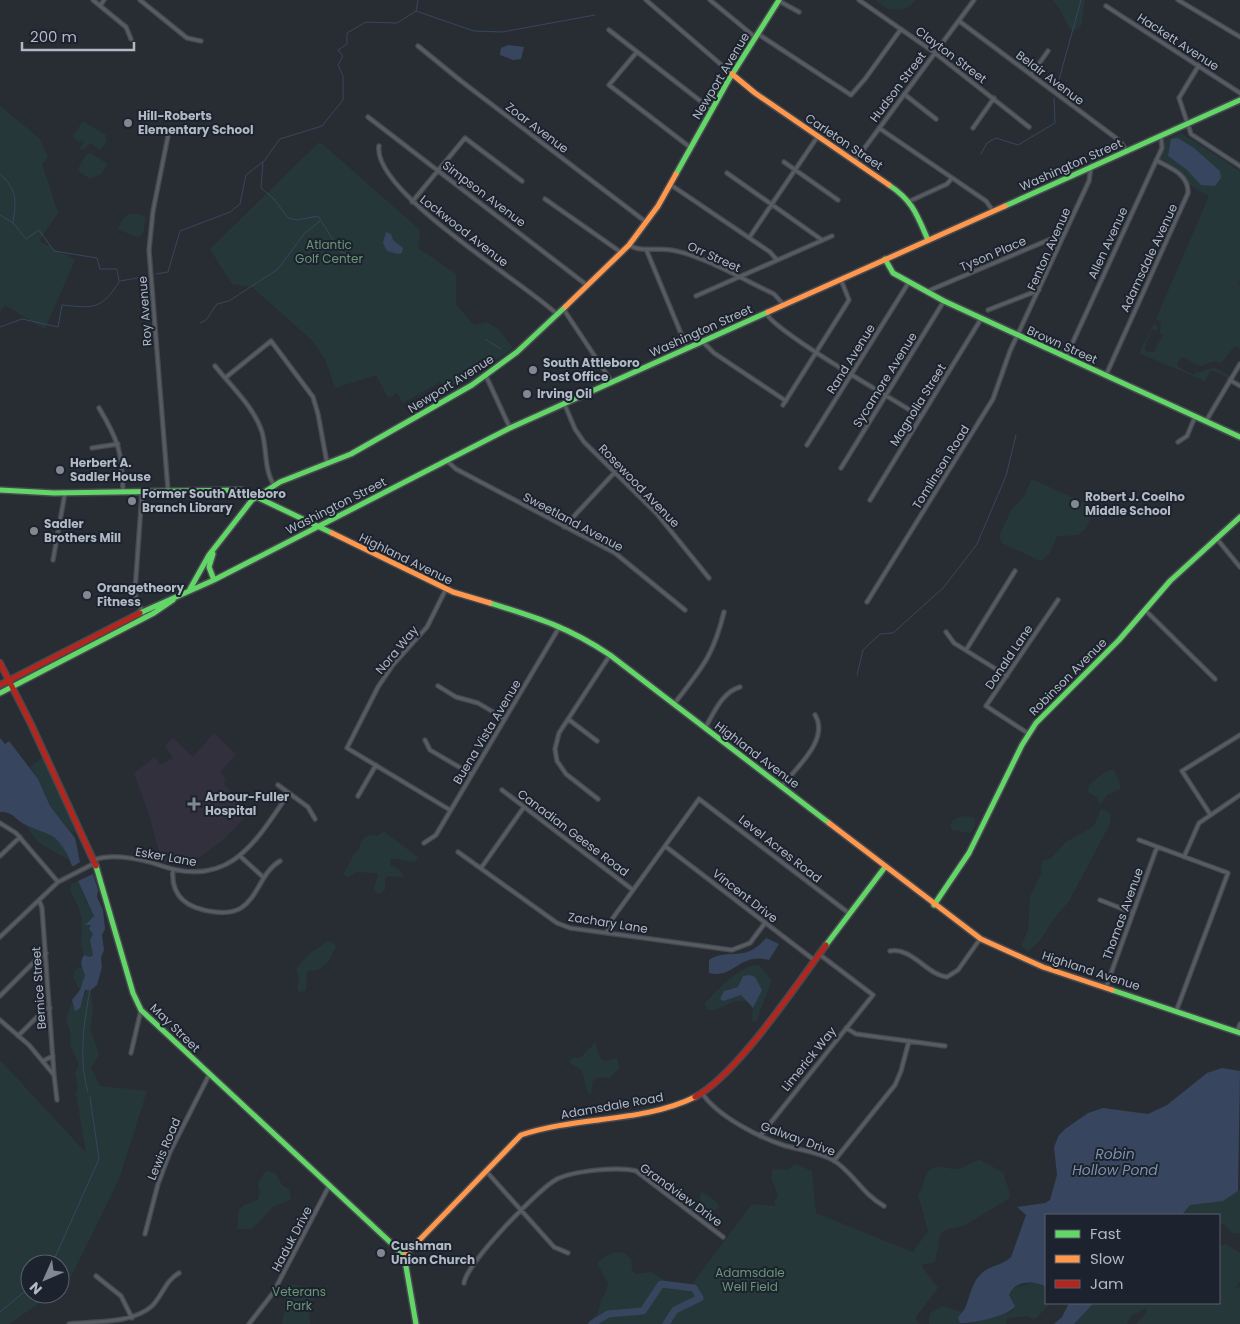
<svg xmlns="http://www.w3.org/2000/svg" width="1240" height="1324" font-family="Poppins,sans-serif">
<rect width="100%" height="100%" fill="#282d34"/>
<path fill="#32303d" d="M214 733 236 754 220 772 226 779 223 783 250 812 223 840 200 857 162 863 149 815 134 773 155 757 160 765 173 758 165 746 173 738 193 757Z"/>
<path fill="#26373a" fill-rule="evenodd" d="M876 0H916C906 13 887 13 876 0Z
M1052 0H1085L1081 26 1075 30 1070 29 1059 8Z
M0 106 40 139 48 157 42 164 58 213 39 241 75 260 45 329 5 305 0 312Z
M83 121 106 135 105 138 107 141 100 150 90 143 83 150 80 148 84 141 82 140 80 142 72 137Z
M1181 133 1240 171V280L1238 284 1240 285V349L1235 346 1221 363 1214 361 1201 366 1182 357 1177 363 1178 367 1194 375 1196 372C1203 373 1207 368 1214 368 1219 369 1226 374 1230 376L1229 378 1211 370 1205 381 1139 353 1155 322 1158 328 1156 331 1152 329 1144 348 1147 352H1154L1163 335 1160 333 1161 323 1156 319 1209 196 1191 186 1182 173 1161 159 1165 140Z
M320 142 420 230 418 248 456 274V305L474 325 487 322 499 330 513 348 447 392 440 382 403 403 397 393 388 398 376 375 335 388 326 361 314 342 252 287 232 284 210 249C247 214 282 177 320 142Z
M91 153 107 164 101 174 90 179 77 170 87 154Z
M129 214H138L146 218 143 233 138 238 118 229 122 220Z
M1034 480 1091 506 1095 511 1086 528 1078 535 1057 536 1050 553 1041 561 1002 543 999 536 1012 509 1023 498 1031 481Z
M43 757 77 830 72 833 50 806 38 779 30 767Z
M1114 769 1121 786 1119 790 1107 795 1100 805 1097 797 1088 792 1089 785 1105 772Z
M1101 809 1111 814 1110 824 1069 901 1052 921 1042 938 1028 952 1021 945 1028 931 1030 896 1041 874 1042 861 1050 859 1066 842 1094 826Z
M961 816 975 818V826L971 833 952 830 950 827 952 821Z
M24 824C42 829 69 839 70 861L38 842Z
M383 831 419 858 415 862 390 858V865L401 871 403 877 388 876 385 879V890L379 894 375 892 374 888 378 876 377 873 357 872 348 877 343 875 355 852 359 850 361 841 369 835 378 836Z
M78 881 87 903 94 912 93 918 86 924 91 925 90 929 93 934 90 940 93 955 90 957 84 955 81 944 82 920 79 908 71 892V885Z
M328 941 333 942 336 947 328 962 318 970 307 971 306 990 300 993 297 989 299 977 296 969 308 955Z
M755 965 760 966 771 980C768 995 760 1007 757 1022L752 1021 753 1008 760 994 741 984 738 987 727 989 724 1001 741 995 746 1001H735L712 1011 706 1009 705 1003C719 989 735 970 755 965Z
M81 967 85 975 80 990 73 977 75 970Z
M87 989 91 990 93 1010 90 1028 99 1055 91 1068 100 1086 147 1091 119 1179 61 1297 44 1300 9 1324H0V1060L86 1153 76 1094 78 1087 75 1073 79 1064 70 1045 71 1034 66 1019 72 1002 74 1008 81 1004ZM30 1264H60V1294H30Z
M595 1043 601 1059 606 1061 617 1058 619 1068 609 1078 599 1077 593 1080 591 1094 588 1093 582 1071 569 1062 572 1058 581 1057Z
M980 1160 1004 1173C1004 1183 1010 1186 1010 1198L965 1225 945 1230 940 1235 935 1262 921 1265 938 1288 915 1318 920 1324H587L598 1313 601 1301 607 1290 608 1283 597 1263C604 1256 615 1250 624 1253L631 1259 632 1271 636 1274 651 1272 667 1282 690 1287 752 1204 776 1206 774 1201 778 1196 771 1177 773 1169 788 1170 794 1164 812 1171 816 1213 913 1252 928 1231 918 1195C924 1188 923 1176 930 1170 939 1163 948 1170 958 1169 966 1168 971 1161 980 1160Z
M268 1171 275 1173 283 1186 289 1189 291 1200 274 1206 252 1229H237L239 1210 244 1205 258 1200 260 1192 258 1184 264 1173Z
M1240 1190V1233H1232L1223 1223 1219 1224V1215H1183L1192 1202C1210 1204 1224 1200 1240 1190Z
M701 1192 717 1202 719 1208 710 1212H705L700 1203Z
M1225 1244 1240 1253V1281L1236 1288 1240 1287V1324H1136L1147 1312 1145 1308 1131 1316 1127 1324H1073L1095 1303H1204L1200 1306 1207 1303H1219V1247Z
M1036 1282 1046 1287V1303H1051L1034 1320 1028 1316 1007 1318 1006 1324H968L1008 1313 1013 1310 1014 1304 1009 1295 1011 1289Z
M289 1284 320 1289 309 1307 310 1324H282Z
M942 1306 962 1312 958 1318 961 1324H965H929L930 1314Z"/>
<path fill="#37465e" d="M508 45 524 47 521 59 513 60 500 55 501 48Z
M1178 138 1194 148 1220 171 1221 178 1215 186 1201 185 1186 169 1168 156 1171 139Z
M386 232 391 234 393 240 403 248 402 253 398 254 387 251 383 243Z
M0 738 5 744 9 741 38 779 50 806 75 838 80 862 74 866H72C61 833 52 837 24 824 15 819 12 811 0 812Z
M93 874 98 890 97 897 103 910 105 929 102 935 104 950 101 957 102 967 97 985 91 990H85L80 1008 75 1011 72 1000 80 990 85 975C82 968 79 963 84 955L90 957 93 955 90 940 93 934 89 929 91 925H85L94 916 78 881Z
M766 938 779 944 769 960C739 952 735 979 709 973V960C730 947 745 964 766 938Z
M749 975 755 977 762 990 753 1008 741 995 724 1001 720 999 724 991 738 987 743 976Z
M1222 1068 1240 1071 1238 1191 1223 1201 1190 1205 1182 1215H1046V1287C1035 1280 1014 1280 1009 1295L1015 1306C1010 1316 970 1324 960 1323L958 1318C960 1314 964 1311 965 1308 971 1295 971 1282 983 1272 992 1265 1003 1265 1011 1257L1026 1215 1017 1207 1045 1203 1050 1200 1057 1175 1054 1147 1059 1135 1065 1129 1088 1113 1103 1108 1148 1114 1167 1105 1207 1073Z
M1069 1303H1094L1074 1324H1054L1062 1317Z"/>
<g fill="none" stroke-linecap="round" stroke-linejoin="round">
<path stroke="#37465e" stroke-width="1" d="M416 11 474 31 502 32 595 15
M1057 87 1081 0
M981 154 987 143 996 138 1018 145 1055 123 1054 98
M263 162 261 188 274 199 288 218 297 220 318 216 340 251 355 258
M0 174C18 191 16 200 13 223
M0 215 13 223 26 239 39 230 54 251 97 258 100 269H117L119 281
M156 274 168 272 180 231 230 212 240 204 246 175 264 161 280 139 322 126 343 100V76L338 65 343 56 338 50 347 44V33L366 22 397 23 416 11 418 0
M120 281 143 277
M200 323 206 320 217 304 229 301 278 269 304 234 320 221
M0 327 22 319 58 327 62 305C94 308 101 310 119 282
M485 339 501 349
M857 675 863 650 880 634 893 633 944 587 977 544 1006 476 1016 435
M56 838 70 857
M88 1092C78 1058 84 1024 90 989
M52 1264 99 1159 90 1097
M0 1312 30 1287"/>
<path stroke="#37465e" stroke-width="7" d="M592 1324 608 1314 643 1311 661 1284 694 1288 700 1298 675 1310 666 1324"/>
<g stroke="#46494f" stroke-width="5.5">
<path id="street" d="M93 0 126 27 131 39
M140 0 187 38 201 41
M646 0 732 74
M710 0 755 37
M859 0 935 53 1029 127
M1178 0 1240 37
M779 1 799 12
M100 6 104 0
M1106 6 1240 93
M959 21 1120 141 1127 151
M609 30 712 110
M758 34 851 95 865 79 901 29
M418 46 461 81 646 222
M636 53 609 85 691 148
M1199 65 1179 98 1191 134 1240 166
M1031 75 1048 51
M904 94 936 119
M368 117 588 286
M879 128 986 201 993 211
M973 128 994 98
M379 146C372 192 525 283 558 315
M855 161 974 0
M784 162 838 200
M727 173 822 240
M671 185 770 252 777 260
M545 199 622 253
M910 201 947 184 952 178
M412 202 465 138 522 181
M749 238 818 136
M629 245C641 253 658 247 671 250 702 255 744 280 774 294L784 305
M646 249 687 348
M928 291 1065 233
M696 296 832 236
M564 310 612 382
M988 310 1039 290
M766 313C776 333 895 400 921 417
M702 341 714 353 786 401
M1066 357 1162 148 1161 136
M215 366C231 386 254 407 262 432 267 449 264 470 274 485
M1106 375 1188 193C1189 174 1170 168 1156 160
M486 376 510 428
M225 378 271 341 313 397 318 414 327 463
M1230 380 1240 386
M564 403 575 429 584 442 657 514 709 578
M783 405 849 300 841 280
M99 408C119 441 122 453 123 491
M1206 421 1240 364
M1178 442 1187 436 1195 417
M807 445 909 282
M92 448 118 444
M446 460 456 469 615 553 685 610
M841 468 944 301
M168 490 149 250 153 211 169 131
M142 492 135 591 136 598 146 618
M870 500 981 319
M564 527 615 472
M1217 539 1240 567
M53 560 65 493
M446 589 427 627 393 665 378 687 347 748 450 810
M867 602 993 399 1010 351 1089 181 1091 167
M1145 610 1215 679
M946 632 954 643 1007 676
M966 650 1015 571
M438 686 456 697 478 703 505 719
M674 704C701 669 713 657 724 612
M568 719 597 741
M705 728C714 713 722 692 740 687
M1029 734 986 706 1058 600
M425 740 430 750 471 774
M278 785 308 807 315 819
M782 786C796 768 830 739 815 715
M502 790 633 890
M358 796 376 765
M598 799 566 774 557 761 555 749 559 733 610 655
M1210 814 1182 771 1240 735
M0 823 16 833 58 882
M1139 840 1228 873 1177 1009
M424 843 436 835 560 626
M665 846 814 960
M458 852 557 923 570 928 732 950 750 943 765 923
M0 856 20 837
M240 856 263 877
M1184 857 1199 823 1240 795
M94 860C113 853 141 859 159 865 229 890 255 843 289 793
M481 868 524 807
M173 869C170 898 189 909 215 912 224 913 233 913 241 908 259 896 261 872 280 861
M39 900 42 908 54 1075
M1100 900 1133 913
M607 933 610 922 699 799 850 914
M0 937 58 882 95 863
M890 951C912 947 927 975 947 977L958 970 980 939
M1106 987 1157 847
M0 996 39 957 46 953
M0 1020 29 1045 54 1075 57 1100
M846 1028 856 1034 945 1046
M1237 1032 1240 1024
M18 1036 45 1009 50 1008
M131 1053 141 1010
M43 1061 53 1056
M702 1093C717 1116 760 1138 786 1146 801 1150 818 1152 833 1160 853 1172 862 1194 884 1206
M760 1136 873 995 819 954
M834 1161 895 1085 901 1071 909 1041
M486 1171 554 1247 568 1253
M145 1234 158 1184 170 1152 209 1075
M96 1276 121 1296 132 1318
M464 1283C467 1263 538 1189 557 1179 573 1171 619 1166 636 1171L723 1237
M69 1324C95 1321 132 1324 152 1306 162 1296 166 1280 179 1273
M249 1324 273 1293 329 1186"/>
</g>
<g stroke="#46494f" stroke-width="8">
<path id="fast" d="M676 174 728 81 779 0
M889 185C913 201 917 215 928 240
M1005 206 1240 100
M885 259 893 273 944 301 1240 437
M0 490 54 493 242 490 332 533
M213 554 209 567 214 580
M190 589 209 555 252 500 280 482 351 454 472 385 517 352 565 307
M490 603C538 618 568 627 610 655L829 823
M140 613 214 580 510 428 768 312
M0 693 154 613 173 600
M96 866 133 993 141 1010 404 1255 416 1324
M934 905 969 853 1022 745 1036 723 1119 640 1170 581 1240 517
M826 945 885 867
M1112 990 1240 1033"/>
</g>
<g stroke="#46494f" stroke-width="8">
<path id="slow" d="M732 74 755 93 889 185
M565 307 629 245 658 206 676 174
M768 312 1005 206
M332 533 453 592 490 603
M829 823 981 939 1043 967 1112 990
M404 1256 521 1135C577 1116 642 1123 695 1097"/>
</g>
<g stroke="#46494f" stroke-width="8">
<path id="jam" d="M0 663 31 724 96 866
M0 685 140 613
M695 1097C737 1075 796 985 826 945"/>
</g>
<use href="#street" stroke="#575b62" stroke-width="3"/>
<use href="#fast" stroke="#63d668" stroke-width="5"/>
<use href="#slow" stroke="#ff974d" stroke-width="5"/>
<use href="#jam" stroke="#b3261e" stroke-width="5"/>
</g>
<g fill="#818892" stroke="#1c232e" stroke-width="2">
<circle cx="128" cy="123" r="5"/>
<circle cx="533" cy="370" r="5"/>
<circle cx="527" cy="394" r="5"/>
<circle cx="60" cy="470" r="5"/>
<circle cx="132" cy="501" r="5"/>
<circle cx="1075" cy="504" r="5"/>
<circle cx="34" cy="531" r="5"/>
<circle cx="87" cy="595" r="5"/>
<path d="M191.5 796.5h5v5h5v5h-5v5h-5v-5h-5v-5h5z"/>
<circle cx="381" cy="1253" r="5"/>
</g>
<g text-anchor="middle" stroke-width="4" stroke-linejoin="round" paint-order="stroke">
<g font-size="12" fill="#b1b9c5" stroke="#1c232e">
<text transform="translate(1178 42) rotate(33)" y="4">Hackett Avenue</text>
<text transform="translate(951 55) rotate(37)" y="4">Clayton Street</text>
<text transform="translate(721 76) rotate(-59)" y="4">Newport Avenue</text>
<text transform="translate(1050 78) rotate(37)" y="4">Belair Avenue</text>
<text transform="translate(898 87) rotate(-53)" y="4">Hudson Street</text>
<text transform="translate(537 128) rotate(37)" y="4">Zoar Avenue</text>
<text transform="translate(844 142) rotate(34)" y="4">Carleton Street</text>
<text transform="translate(1071 165) rotate(-24)" y="4">Washington Street</text>
<text transform="translate(484 194) rotate(37)" y="4">Simpson Avenue</text>
<text transform="translate(464 231) rotate(38)" y="4">Lockwood Avenue</text>
<text transform="translate(1108 243) rotate(-65)" y="4">Allen Avenue</text>
<text transform="translate(1049 249) rotate(-66)" y="4">Fenton Avenue</text>
<text transform="translate(993 254) rotate(-23)" y="4">Tyson Place</text>
<text transform="translate(714 257) rotate(24)" y="4">Orr Street</text>
<text transform="translate(1149 258) rotate(-65)" y="4">Adamsdale Avenue</text>
<text transform="translate(145 311) rotate(-94)" y="4">Roy Avenue</text>
<text transform="translate(701 331) rotate(-24)" y="4">Washington Street</text>
<text transform="translate(1062 345) rotate(24)" y="4">Brown Street</text>
<text transform="translate(851 359) rotate(-58)" y="4">Rand Avenue</text>
<text transform="translate(885 380) rotate(-58)" y="4">Sycamore Avenue</text>
<text transform="translate(451 384) rotate(-32)" y="4">Newport Avenue</text>
<text transform="translate(918 405) rotate(-58)" y="4">Magnolia Street</text>
<text transform="translate(941 467) rotate(-58)" y="4">Tomlinson Road</text>
<text transform="translate(639 486) rotate(46)" y="4">Rosewood Avenue</text>
<text transform="translate(336 506) rotate(-27)" y="4">Washington Street</text>
<text transform="translate(573 522) rotate(28)" y="4">Sweetland Avenue</text>
<text transform="translate(406 559) rotate(26)" y="4">Highland Avenue</text>
<text transform="translate(397 650) rotate(-50)" y="4">Nora Way</text>
<text transform="translate(1009 657) rotate(-56)" y="4">Donald Lane</text>
<text transform="translate(1068 677) rotate(-45)" y="4">Robinson Avenue</text>
<text transform="translate(487 732) rotate(-59)" y="4">Buena Vista Avenue</text>
<text transform="translate(757 755) rotate(37)" y="4">Highland Avenue</text>
<text transform="translate(573 833) rotate(37)" y="4">Canadian Geese Road</text>
<text transform="translate(780 849) rotate(38)" y="4">Level Acres Road</text>
<text transform="translate(166 857) rotate(10)" y="4">Esker Lane</text>
<text transform="translate(745 896) rotate(38)" y="4">Vincent Drive</text>
<text transform="translate(1123 914) rotate(-70)" y="4">Thomas Avenue</text>
<text transform="translate(608 923) rotate(9)" y="4">Zachary Lane</text>
<text transform="translate(1091 971) rotate(18)" y="4">Highland Avenue</text>
<text transform="translate(39 988) rotate(-94)" y="4">Bernice Street</text>
<text transform="translate(175 1028) rotate(44)" y="4">May Street</text>
<text transform="translate(809 1059) rotate(-51)" y="4">Limerick Way</text>
<text transform="translate(612 1106) rotate(-10)" y="4">Adamsdale Road</text>
<text transform="translate(798 1139) rotate(20)" y="4">Galway Drive</text>
<text transform="translate(164 1149) rotate(-67)" y="4">Lewis Road</text>
<text transform="translate(681 1195) rotate(36)" y="4">Grandview Drive</text>
<text transform="translate(292 1239) rotate(-62)" y="4">Haduk Drive</text>
</g>
<g font-size="12" font-weight="bold" fill="#b1b9c5" stroke="#1c232e" text-anchor="start">
<text x="138" y="120">Hill-Roberts<tspan x="138" dy="14">Elementary School</tspan></text>
<text x="543" y="367">South Attleboro<tspan x="543" dy="14">Post Office</tspan></text>
<text x="537" y="398">Irving Oil</text>
<text x="70" y="467">Herbert A.<tspan x="70" dy="14">Sadler House</tspan></text>
<text x="142" y="498">Former South Attleboro<tspan x="142" dy="14">Branch Library</tspan></text>
<text x="1085" y="501">Robert J. Coelho<tspan x="1085" dy="14">Middle School</tspan></text>
<text x="44" y="528">Sadler<tspan x="44" dy="14">Brothers Mill</tspan></text>
<text x="97" y="592">Orangetheory<tspan x="97" dy="14">Fitness</tspan></text>
<text x="205" y="801">Arbour-Fuller<tspan x="205" dy="14">Hospital</tspan></text>
<text x="391" y="1250">Cushman<tspan x="391" dy="14">Union Church</tspan></text>
</g>
<g font-size="12" fill="#6a9574" stroke="#1c232e">
<text x="329" y="249">Atlantic<tspan x="329" dy="14">Golf Center</tspan></text>
<text x="750" y="1277">Adamsdale<tspan x="750" dy="14">Well Field</tspan></text>
<text x="299" y="1296">Veterans<tspan x="299" dy="14">Park</tspan></text>
</g>
<g font-size="14" font-style="italic" fill="#7b8fac" stroke="#1c232e">
<text x="1115" y="1159">Robin<tspan x="1115" dy="16">Hollow Pond</tspan></text>
</g>
</g>
<rect x="1045" y="1214" width="175" height="90" fill="#1c232e" stroke="#585f6a"/>
<rect x="1055" y="1230" width="25" height="8" fill="#63d668" stroke="#585f6a"/>
<text x="1090" y="1239" font-size="15" fill="#b1b9c5">Fast</text>
<rect x="1055" y="1255" width="25" height="8" fill="#ff974d" stroke="#585f6a"/>
<text x="1090" y="1264" font-size="15" fill="#b1b9c5">Slow</text>
<rect x="1055" y="1280" width="25" height="8" fill="#b3261e" stroke="#585f6a"/>
<text x="1090" y="1289" font-size="15" fill="#b1b9c5">Jam</text>
<g transform="translate(45 1279) rotate(225)"><circle r="24" fill="#1c232e" stroke="#585f6a"/>
<path d="M0-4L9 19L0 12L-9 19Z" fill="#818892"/>
<text y="-8" font-size="14" font-weight="bold" text-anchor="middle" fill="#b1b9c5">N</text>
</g>
<path d="M22 42v8h112v-8" fill="none" stroke="#b1b9c5" stroke-width="2.5"/>
<text x="30" y="42" font-size="15" fill="#b1b9c5" stroke="#1c232e" stroke-width="4" paint-order="stroke">200 m</text>
</svg>
